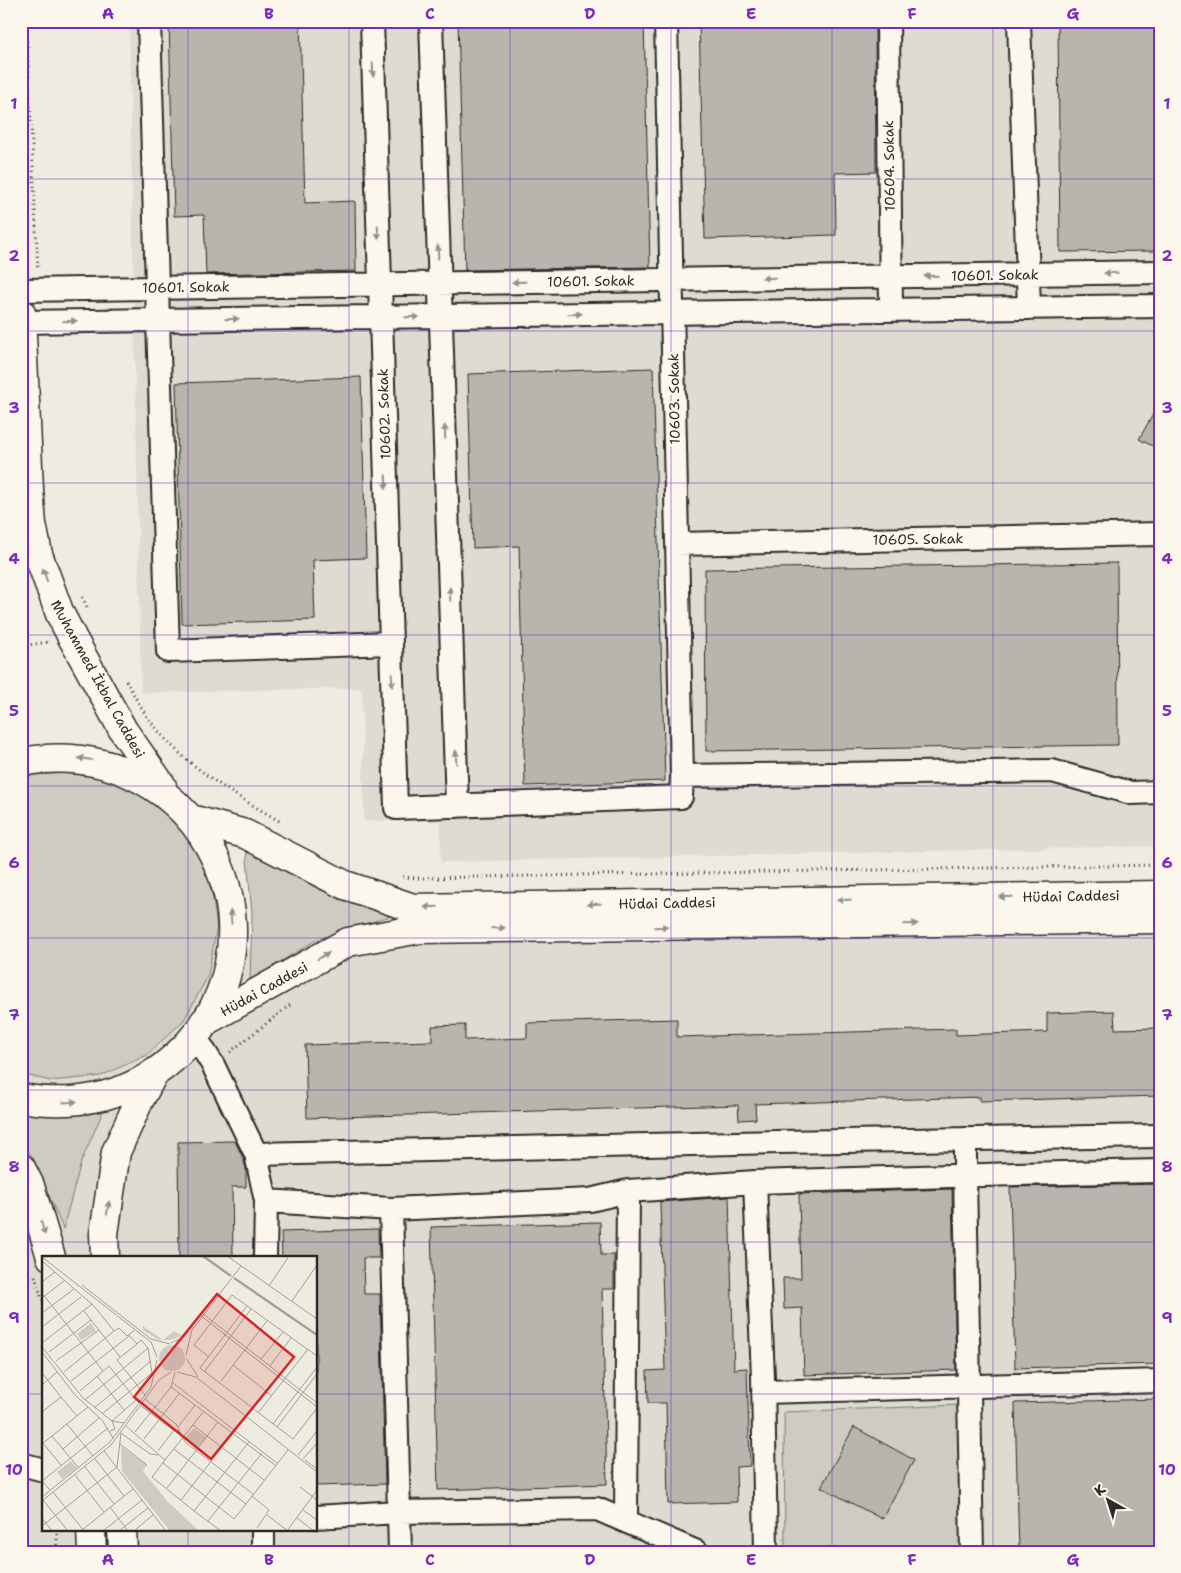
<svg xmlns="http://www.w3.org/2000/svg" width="1181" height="1573" font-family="'Shantell Sans',sans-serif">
<rect width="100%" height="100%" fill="#eeebe0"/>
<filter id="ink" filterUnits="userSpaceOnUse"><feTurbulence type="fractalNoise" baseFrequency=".02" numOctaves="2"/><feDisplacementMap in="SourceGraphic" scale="10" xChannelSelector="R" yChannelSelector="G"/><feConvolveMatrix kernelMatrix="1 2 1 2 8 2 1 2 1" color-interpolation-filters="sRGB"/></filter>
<g filter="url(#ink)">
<path fill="#dedbd1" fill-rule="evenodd" d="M129 21H1160V846L441 862 440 821H364L362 688 141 693Z
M1160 931V1552H21V953ZM44 1257H316V1529H44Z"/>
<path fill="#cecbc2" stroke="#7c7b76" d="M96 772 145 792 184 828 209 874 217 926 208 976 184 1020 147 1055 101 1076 51 1081 21 1074V775Z
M246 848 320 890 397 914 318 939 250 980 252 914Z
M107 1102 81 1162 63 1229 33 1158 21 1141V1103Z
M960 1405 962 1552H785L784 1412Z"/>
<path fill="#b8b5ae" stroke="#2b2b2b" d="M169 21H300L305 203 355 201 356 271 206 274 204 215 174 216Z
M458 21H644L650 267 465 270Z
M699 21H875L876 172 835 173 836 235 705 239Z
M1058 21H1160V251L1060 252Z
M653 368 665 781 525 786 519 546 473 548 468 374Z
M361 377 366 558 313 560 315 620 182 624 176 383Z
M1160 402V450L1139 439Z
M1117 563 1118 745 706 751 705 569Z
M1114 1011 1115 1029 1160 1028V1096L980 1101V1097L755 1104 756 1119 739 1120 738 1105 307 1118 305 1045 432 1041V1026L465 1025V1040L527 1038V1023L677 1019V1037L956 1029V1035L1047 1032V1013Z
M235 1141 243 1158 246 1168V1187H232L233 1257H179L178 1142Z
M1160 1184V1364L1015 1368 1010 1187Z
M952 1189 956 1370 804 1375 802 1308 784 1309 783 1278H801L799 1194Z
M729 1197 734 1369 747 1368 750 1466 736 1467 737 1502 668 1504 666 1403H648L647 1371 665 1370 660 1202Z
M600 1222 601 1255H614V1289H602L607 1484 438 1490 431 1227Z
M378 1229 379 1258H363L364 1294H380L385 1484 316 1486V1257H282L281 1232Z
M1158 1399 1160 1552H1019L1015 1403Z
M854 1427 914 1460 882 1519 821 1487Z"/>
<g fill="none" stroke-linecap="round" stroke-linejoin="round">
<g stroke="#2b2b2b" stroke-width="26">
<path id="minor" d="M149 21 168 651 391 643
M372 21 396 808 681 797 682 776 1052 771 1131 793 1160 792
M431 21 457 806
M666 21 682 776
M888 21 891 310
M1019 21 1029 308
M21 290 1160 272
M21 322 1160 306
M677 544 1160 534
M195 1036 213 1065 256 1154 266 1201 265 1257
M965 1139V1175L972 1552
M256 1154 778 1142 1160 1136
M755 1182 763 1378 766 1552
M266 1201 391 1209 590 1200 628 1191 755 1182 1016 1174 1160 1171
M391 1209 400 1552
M763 1392 1160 1381
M21 1464 44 1470
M316 1517 398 1512 597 1509 697 1552
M626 1521 628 1191
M263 1529V1552"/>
</g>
<g stroke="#2b2b2b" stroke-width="31">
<path id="tertiary" d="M21 313 29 489 32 524 38 554 60 614 73 639 123 730 162 786
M21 762C204 728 309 952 164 1066 123 1098 72 1107 21 1098
M191 819 245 834 345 885 413 908 1160 895
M204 1022 348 942 420 929 1160 919
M21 1168 30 1186 51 1257
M105 1257 104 1234 116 1152 139 1101 154 1073
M91 1529 92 1552
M122 1529 123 1552"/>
</g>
<path stroke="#2b2b2b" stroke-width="3" stroke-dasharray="1 4" stroke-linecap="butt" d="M26 21 38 269
M82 597 88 609
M21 646 49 642
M126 681C135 696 143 713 155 727 189 769 235 795 281 822
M403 877 419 878 1160 865
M230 1052 290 1005
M35 1276 44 1306
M57 1529V1552"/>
<use href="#minor" stroke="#fbf7ec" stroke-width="22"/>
<use href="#tertiary" stroke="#fbf7ec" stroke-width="28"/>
</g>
<defs><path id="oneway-solid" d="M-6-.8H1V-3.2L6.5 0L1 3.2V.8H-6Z" transform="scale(1.25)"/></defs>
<g fill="#93918c">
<use href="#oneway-solid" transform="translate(373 70) rotate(88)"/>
<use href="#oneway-solid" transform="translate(378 232) rotate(88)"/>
<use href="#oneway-solid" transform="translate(438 252) rotate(-92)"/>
<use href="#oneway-solid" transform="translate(1111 273) rotate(179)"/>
<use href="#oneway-solid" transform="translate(931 276) rotate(179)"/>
<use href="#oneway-solid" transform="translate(769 278) rotate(179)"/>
<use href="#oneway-solid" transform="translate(519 282) rotate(179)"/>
<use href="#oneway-solid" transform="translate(575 314) rotate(-1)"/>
<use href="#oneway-solid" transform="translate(412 317) rotate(-1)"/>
<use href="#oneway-solid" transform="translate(232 319) rotate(-1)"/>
<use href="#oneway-solid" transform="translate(70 321) rotate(-1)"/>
<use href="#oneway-solid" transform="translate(445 432) rotate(-92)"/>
<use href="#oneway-solid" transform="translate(386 482) rotate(88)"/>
<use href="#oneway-solid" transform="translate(45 575) rotate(-108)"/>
<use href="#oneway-solid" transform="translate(450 594) rotate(-92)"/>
<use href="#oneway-solid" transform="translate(392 680) rotate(88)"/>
<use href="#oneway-solid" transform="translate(456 757) rotate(-92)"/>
<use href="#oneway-solid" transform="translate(85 759) rotate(-172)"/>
<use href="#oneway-solid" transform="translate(1006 897) rotate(179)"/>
<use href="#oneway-solid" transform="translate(844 900) rotate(179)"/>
<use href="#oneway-solid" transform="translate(594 904) rotate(179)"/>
<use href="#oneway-solid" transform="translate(431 907) rotate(179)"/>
<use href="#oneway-solid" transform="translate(231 917) rotate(-94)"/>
<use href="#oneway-solid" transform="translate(911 924) rotate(-1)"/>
<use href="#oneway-solid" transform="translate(661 927) rotate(-1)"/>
<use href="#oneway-solid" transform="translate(498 928) rotate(-1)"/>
<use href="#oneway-solid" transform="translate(323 956) rotate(-30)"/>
<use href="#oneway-solid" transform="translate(70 1102) rotate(-3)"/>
<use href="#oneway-solid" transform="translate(108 1208) rotate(-81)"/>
<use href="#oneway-solid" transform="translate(43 1228) rotate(73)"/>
</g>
</g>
<path fill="none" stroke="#7b2cbf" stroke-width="1" stroke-opacity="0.55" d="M188 21V1257M349 21V1552M510 21V1552M671 21V1552M832 21V1552M993 21V1552M21 179H1160M21 331H1160M21 483H1160M21 635H1160M21 786H1160M21 938H1160M21 1090H1160M21 1242H1160M21 1394H44M316 1394H1160M188 1529V1552"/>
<g text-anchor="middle" stroke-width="5" stroke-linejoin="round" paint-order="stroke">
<g font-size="14" fill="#2b2b2b" stroke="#fbf7ec">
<text transform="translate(889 166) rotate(-91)" y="5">10604. Sokak</text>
<text transform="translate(995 275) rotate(-1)" y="5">10601. Sokak</text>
<text transform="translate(591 281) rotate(-1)" y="5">10601. Sokak</text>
<text transform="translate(186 287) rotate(-1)" y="5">10601. Sokak</text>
<text transform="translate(674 399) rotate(-91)" y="5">10603. Sokak</text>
<text transform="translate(384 414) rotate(-92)" y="5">10602. Sokak</text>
<text transform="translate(918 539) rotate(-1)" y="5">10605. Sokak</text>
<text transform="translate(98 679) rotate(61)" y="5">Muhammed İkbal Caddesi</text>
<text transform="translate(1071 896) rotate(-1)" y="5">Hüdai Caddesi</text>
<text transform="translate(667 903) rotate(-1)" y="5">Hüdai Caddesi</text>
<text transform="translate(264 989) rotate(-29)" y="5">Hüdai Caddesi</text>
</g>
</g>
<g transform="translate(42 1256)">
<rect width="275" height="275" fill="#eeebe0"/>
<path d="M49 67 54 75 39 84 35 78ZM101 70 121 84 132 75 140 80 128 84H122L115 83 101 74ZM117 102a13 13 0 1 1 26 0a13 13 0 1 1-26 0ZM152 172 164 181 154 193 143 182ZM79 190 105 209 101 215 126 246 157 275H128L80 215ZM29 205 35 212 20 223 15 216Z" fill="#cecbc2"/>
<path fill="none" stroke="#a4a29a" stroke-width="2.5" d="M161 0 189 20M192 22 275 79"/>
<path fill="none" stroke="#a09e98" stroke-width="1" d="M185 0 275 63M0 1 109 86 115 101M0 5 52 50 72 75 77 72 85 80 93 74M0 26 13 16M40 29 109 83 128 88M227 30 247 0M0 37 61 115M0 42 23 24M250 45 275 9M205 50 158 112 251 183 275 152M42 55 78 101M0 57 32 33M160 57 275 147M158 59 275 151M0 71 39 41M0 87 50 48M129 87 142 81 149 71M95 88 75 104 103 139M0 91 41 142 70 165 82 167M0 96 33 139 60 164 71 182M7 96 49 64M144 99 150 74 199 10M167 101 152 89 190 39 275 100M144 102 156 121M219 103 241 76M14 105 57 74M191 109 230 140M228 110 249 82M163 115 209 53M22 116 72 75M135 116 154 121 275 216M0 117 19 141M55 120 82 154M29 125 87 80M179 125 225 65M131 127 235 207M0 129 15 116M129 131 233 209M38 135 67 110 94 144M103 143 134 168 143 186 211 238M43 144 106 92M99 150 130 173 137 175M52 152 109 105M0 156 19 141 35 160M216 157 266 93M60 158 110 117 106 92 99 84 95 88 87 79M25 168 51 200M231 168 275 111M151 169 222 224M84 170 123 204 162 155M136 171 153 149M235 171 275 118M68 175 73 173 70 165 94 144 97 147M93 176 129 131 133 116M10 180 36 211M102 183 137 138M1 187 19 209M0 188 46 151M78 188 105 209M21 193 57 162M132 193 204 248 246 194M62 195 124 275M116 195 132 174M256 199 275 175M53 203 82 240M261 203 275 187M123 204 110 221 152 255 207 186M263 204 275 213M121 207 192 263 204 248M43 211 72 248M33 219 62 256M258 231 275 244M125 232 176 166M8 234 0 225 66 172M11 236 42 275M210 240 227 254 215 272M0 241 68 186 109 131 115 104M1 244 26 275M139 244 191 177M0 245 69 189 117 124 129 116M68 251 86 275M261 254 275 264M152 255 179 275M225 259 246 275M0 262 10 275M255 262 272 275M166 265 220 197M0 270 75 211 79 177 108 198 116 199M39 275 91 233M61 275 100 244M77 275 106 252M92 275 112 258M245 275 275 234"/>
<path fill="#d62828" fill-opacity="0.15" stroke="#d62828" stroke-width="2.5" d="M175 38 252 101 169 203 92 141Z"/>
<rect width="275" height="275" fill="none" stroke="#2b2b2b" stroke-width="2.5"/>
</g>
<rect width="1181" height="1573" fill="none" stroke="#fbf7ec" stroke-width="55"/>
<g transform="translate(1108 1500) rotate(321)" stroke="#fbf7ec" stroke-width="4" paint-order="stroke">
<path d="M0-4L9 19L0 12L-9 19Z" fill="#2b2b2b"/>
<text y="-8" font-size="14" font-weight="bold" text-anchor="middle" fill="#2b2b2b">K</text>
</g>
<rect x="28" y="28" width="1126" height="1518" fill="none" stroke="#7b2cbf" stroke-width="2"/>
<g font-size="16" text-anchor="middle" font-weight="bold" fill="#7b2cbf">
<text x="108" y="19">A</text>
<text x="269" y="19">B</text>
<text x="430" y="19">C</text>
<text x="590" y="19">D</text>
<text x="751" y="19">E</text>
<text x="912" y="19">F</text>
<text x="1073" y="19">G</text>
<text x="14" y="109">1</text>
<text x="1167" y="109">1</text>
<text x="14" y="261">2</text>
<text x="1167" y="261">2</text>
<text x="14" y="413">3</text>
<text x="1167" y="413">3</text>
<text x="14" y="564">4</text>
<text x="1167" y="564">4</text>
<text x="14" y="716">5</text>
<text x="1167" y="716">5</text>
<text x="14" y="868">6</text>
<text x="1167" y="868">6</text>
<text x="14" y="1020">7</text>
<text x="1167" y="1020">7</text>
<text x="14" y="1172">8</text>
<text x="1167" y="1172">8</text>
<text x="14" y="1323">9</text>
<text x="1167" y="1323">9</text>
<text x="14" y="1475">10</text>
<text x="1167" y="1475">10</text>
<text x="108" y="1565">A</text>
<text x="269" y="1565">B</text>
<text x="430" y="1565">C</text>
<text x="590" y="1565">D</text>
<text x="751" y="1565">E</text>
<text x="912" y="1565">F</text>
<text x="1073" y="1565">G</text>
</g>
</svg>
